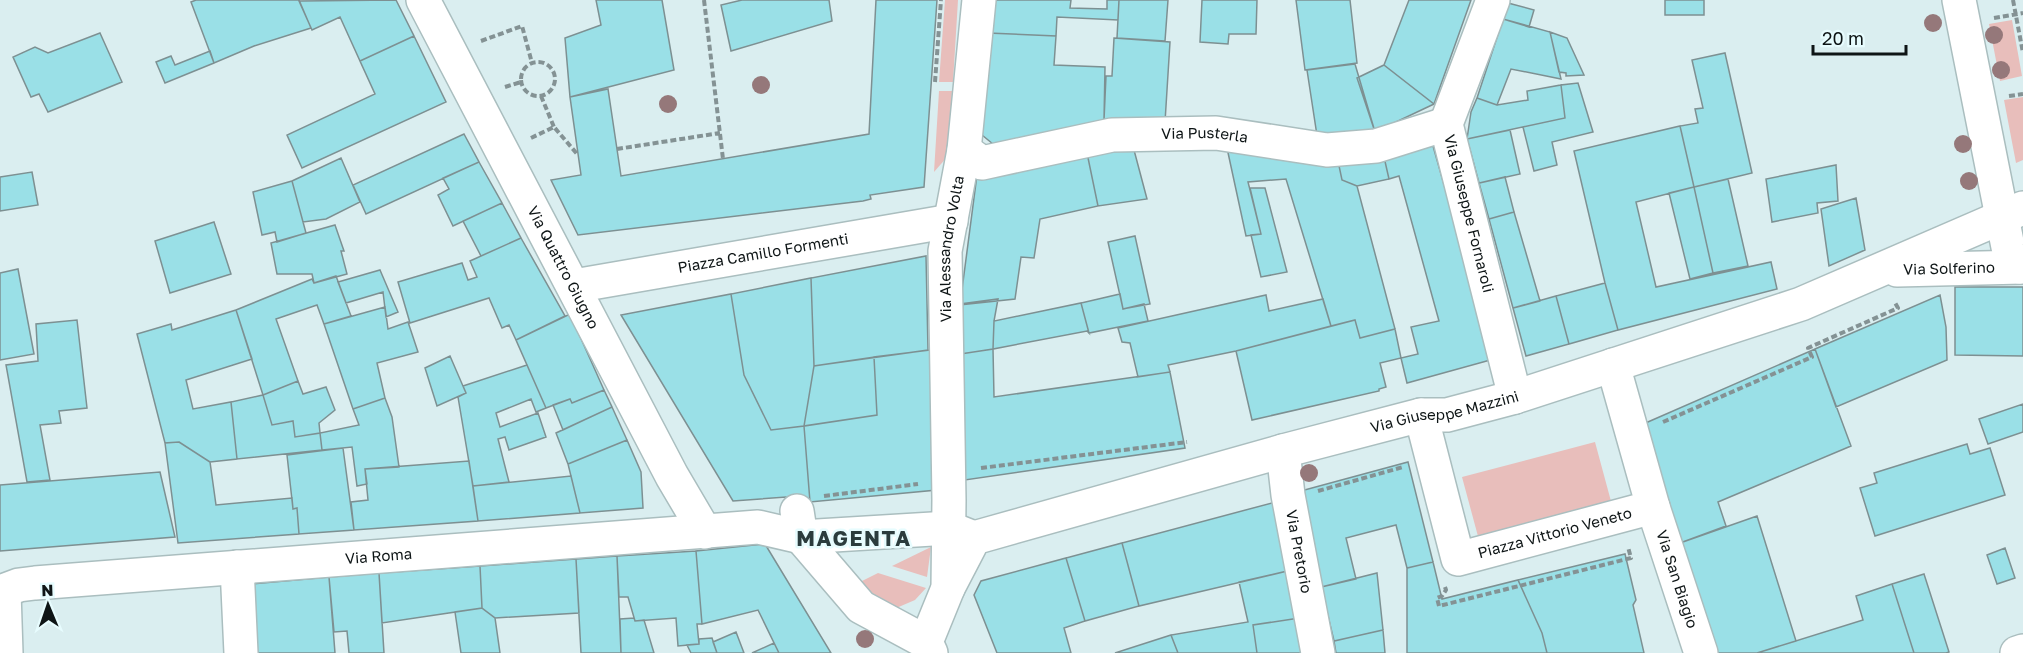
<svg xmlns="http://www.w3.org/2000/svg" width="2023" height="653" font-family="'Golos Text',sans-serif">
<rect width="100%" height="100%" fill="#daeef0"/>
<path fill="#e8bebb" d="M945 0H958L953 82H939Z
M2012 20 2022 76 2000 81 1989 24Z
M939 91H952L948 156 934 172Z
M2023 97V160L2016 163 2004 100Z
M1595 442 1612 505 1479 540 1462 477Z
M931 547 927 577 892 566Z
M878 573 926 588 915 600 894 609 854 585Z"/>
<path fill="#9ae0e7" stroke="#7d9092" stroke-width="1.5" d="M196 0H299L311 28 254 46 214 63 191 2Z
M396 0 414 36 360 61 340 17 312 30 299 1Z
M596 0H662L674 70 570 97 565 38 601 25Z
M742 0H829L832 21 731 51 721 5Z
M876 0H937L924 187 870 195 871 199 863 201 578 235 551 180 581 175 570 97 608 89 621 176 869 134Z
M990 0H1071L1070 8 1107 9V0H1119L1118 20 1057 17 1056 36 988 33Z
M1119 0H1168L1165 41 1117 38Z
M1202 0H1257L1256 34H1229L1228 44 1200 42Z
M1296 0H1350L1357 63 1305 70Z
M1409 0H1471L1434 104 1384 65Z
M1665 0H1704V15H1665Z
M1508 3 1534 10 1529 27 1503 19Z
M1503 19 1550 32 1561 79 1511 69 1497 105 1477 98Z
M1550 32 1567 38 1584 75 1566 76V73L1559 72Z
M100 33 122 82 48 112 39 94 31 97 13 57 35 47 48 53Z
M988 33 1056 36 1054 65 1105 67 1104 120 999 149 982 135Z
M414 36 446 102 302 168 287 135 375 94 360 61Z
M1114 38 1170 42 1165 122 1104 120 1106 76H1112Z
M210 51 214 63 165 83 156 62 171 56 175 65Z
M1725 53 1752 173 1694 187 1680 126 1698 123 1695 109 1703 108 1692 60Z
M1355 64 1375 132 1318 142 1307 70Z
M1384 65 1434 104 1375 132 1357 78Z
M1578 83 1593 132 1552 142 1557 165 1534 171 1523 127 1565 118 1561 85Z
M1561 85 1565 118 1467 139 1471 112 1477 98 1497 105 1528 100 1527 91Z
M1680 126 1694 187 1636 202 1656 287 1771 262 1777 289 1618 330 1605 283 1574 151Z
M1510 130 1520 174 1479 183 1467 139Z
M464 134 479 162 366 214 353 185Z
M1433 146 1494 359 1407 383 1401 358 1418 354 1411 327 1439 321 1399 176 1389 179 1384 157Z
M1227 148 1338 161 1342 180 1357 186 1395 329 1360 338 1355 320 1331 326 1286 179 1248 182 1261 234 1246 236Z
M1134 150 1147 199 1098 206 1087 153Z
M1087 153 1098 206 1040 219 1034 258 1021 257 1015 299 960 305 977 175Z
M1384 157 1389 179 1357 186 1342 180 1338 161Z
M341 158 360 202 326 219 303 222 292 181Z
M479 162 502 203 453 226 438 195 449 189 443 178Z
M1836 165 1838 201 1817 203 1818 213 1772 222 1766 179Z
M32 172 38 205 0 211V177Z
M1505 177 1514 212 1489 219 1479 183Z
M1728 179 1748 266 1713 273 1694 187Z
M292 181 306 233 277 242 275 232 262 235 253 192Z
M1694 187 1713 273 1690 279 1669 193Z
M1250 188H1265L1287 272 1261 277 1251 235 1261 234Z
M1856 198 1865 250 1829 266 1821 209Z
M502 203 521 238 481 256 463 221Z
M1514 212 1540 301 1513 308 1489 219Z
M214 222 231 274 170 293 155 241Z
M335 225 344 251H341L347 274 314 283 312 274H277L271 243Z
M1135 236 1150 304 1123 309 1108 242Z
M521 238 565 316 516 340 509 325 502 328 489 298 410 323 398 282 462 263 468 280 477 277 470 261Z
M926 256 928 350 814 366 811 278Z
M18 269 34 354 0 360V273Z
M380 270 398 312 386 317 383 292 346 303 338 282Z
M336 276 351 316 324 324 317 305 276 319 298 381 263 395 236 310 312 279 314 283Z
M811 278 814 366 804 426 771 430 744 375 731 294Z
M1605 283 1618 330 1569 344 1556 296Z
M1955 287H2023V356L1955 355Z
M731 294 744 375 771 430 804 426 810 502 787 505 786 497 733 501 621 315Z
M1120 294 1123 309 1144 304 1148 321 1089 333 1081 303Z
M1266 295 1269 311 1323 299 1331 326 1236 351 1168 365 1170 372 1138 377 1130 343 1122 342 1118 328Z
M1940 295 1946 327 1947 360 1836 407 1815 349Z
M1556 296 1569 344 1526 356 1513 308Z
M998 299 994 321 993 349 954 355 953 305Z
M1081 303 1089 333 1087 331 993 349 994 321Z
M385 307 388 329 408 322 418 352 377 363 385 398 353 409 324 324Z
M236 310 252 359 186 380 193 409 231 402 237 459 210 462 179 442 165 443 137 334 171 324 172 330Z
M570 314 604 390 572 403 570 399 546 408 516 340Z
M77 320 87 408 59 411 61 423 40 425 50 480 27 482 6 365 38 361 36 324Z
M1355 320 1360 338 1395 329 1401 358 1380 363 1386 387 1379 389V391L1252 420 1236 351Z
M993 349 994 397 1170 372 1185 448 958 481 954 355Z
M1815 349 1851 446 1718 502 1726 526 1680 543 1641 425Z
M930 350 937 490 810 502 804 426 877 415 874 357Z
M450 356 466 393 437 406 425 368Z
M874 357 877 415 804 426 814 366Z
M527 365 546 408 536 412 531 399 496 413 500 427 538 413 546 437 509 450 505 437 498 439 509 482 473 486 458 397 466 393 463 386Z
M298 381 303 394 326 387 335 410 319 423 320 433 295 437 293 421 272 425 263 395Z
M604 390 612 407 563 430 553 405 570 399 572 403Z
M263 395 272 425 293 421 295 437 320 433 322 450 237 459 231 402Z
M385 398 392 417 399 467 365 469 367 484 357 486 352 447 322 450 320 433 359 425 353 409Z
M2023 404V432L1988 444 1979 419Z
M612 407 627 440 568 464 556 433Z
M627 440 641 472 643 508 580 513 568 464Z
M179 442 210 462 216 505 292 498 293 509 297 508 299 534 178 543 165 443Z
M1967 444 1970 454 1990 448 2005 495 1875 536 1860 488 1877 483 1874 473Z
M343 448 354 530 299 534 297 508 293 509 287 455Z
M469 461 478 521 354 530 351 502 368 500 365 469Z
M1408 462 1433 562 1407 568 1396 525 1346 538 1356 579 1321 587 1297 492Z
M160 472 175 537 0 551V485Z
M571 476 580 513 478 521 473 486Z
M1283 500 1296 569 1139 606 1122 543Z
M1757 516 1796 641 1757 653H1716L1680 543Z
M1122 543 1139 606 1085 621 1066 558Z
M765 544 831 653H779L758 610 702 624 696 551Z
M2005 548 2015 578 1997 584 1987 555Z
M696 551 702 624H697L699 644 678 646 676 618 635 621 628 597H619L617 556Z
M1625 554 1636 600 1633 605 1644 653H1547L1542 633 1518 580Z
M617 556 621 653H581L576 559Z
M1066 558 1085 621 1064 628 1071 653H997L974 595 981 581Z
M576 559 579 613 495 618 482 608 480 566Z
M1433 562 1442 599 1518 580 1542 633 1547 653H1407V568Z
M480 566 482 608 382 623 379 573Z
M1296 569 1306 617 1253 625 1257 653H1178L1171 635 1248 622 1239 582Z
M379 573 384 653H349L347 631 334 632 329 577Z
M1377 573 1383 630 1334 641 1321 587Z
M1924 574 1949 652 1946 653H1914L1892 584Z
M329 577 335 653H255L252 584Z
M1892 584 1914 653H1757L1863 620 1856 596Z
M482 608 495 618 500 653H461L455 612Z
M1306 617 1311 653H1257L1253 625Z
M634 618 635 621 644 620 654 653H621L620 619Z
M1383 630 1385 653H1336L1334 641Z
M736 632 744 653H717L713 642Z
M1171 635 1178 653H1115Z
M712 638 717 653H691L687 645 699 644V639Z
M774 643 779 653H752Z"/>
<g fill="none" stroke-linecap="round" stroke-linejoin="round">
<g stroke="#aabebf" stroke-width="36">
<g id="street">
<path id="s1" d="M423 0 672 476 705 532"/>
<path id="s2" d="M1493 0 1446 124 1515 397"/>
<path d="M1959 0 2008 247 2019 267"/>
<path id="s3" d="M964 150 982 163 1112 135 1216 133 1327 150 1376 146 1446 124"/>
<path id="s4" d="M1897 270 2023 267"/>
<path id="s5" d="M574 286 951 221"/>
<path id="s6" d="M1421 415 1458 559 1653 507 1613 365"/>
<path id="s7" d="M1283 451 1288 495 1318 653"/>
<path id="s8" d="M1653 507 1701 653"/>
<path d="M797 511 801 537 861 607 926 642 931 653"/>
<path d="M237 567 241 653"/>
<path id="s9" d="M948 588 974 538 1283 451 1421 415H1447L1515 397 1801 304 2023 208"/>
<path d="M4 591 6 653"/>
<path id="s10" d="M0 592 19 585 35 583 758 527 801 537 949 528 974 538"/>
<path id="s11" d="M926 642 948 588 949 500 945 251 964 150 979 0"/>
<path d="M2017 653 2023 651"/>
</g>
</g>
<path stroke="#849294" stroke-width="4" stroke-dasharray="6 3" stroke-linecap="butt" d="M704 0 723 159
M2013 0 2023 53
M1994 18 2023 13
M481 41 522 26 532 63
M521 79a17 17 0 1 1 34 0a17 17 0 1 1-34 0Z
M935 82 941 0
M505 87 521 82
M541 96 554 127
M2009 96 2023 94
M531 138 554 127 578 155
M617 149 720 133
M1663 422 1812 357 1808 348 1898 308 1894 301
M981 468 1187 442
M1318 491 1403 467
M824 496 918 484
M1445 587 1446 590 1442 596 1437 598 1439 606 1631 558 1628 547"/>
<use href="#street" stroke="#fff" stroke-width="33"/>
</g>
<g fill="#95787a">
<circle cx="1933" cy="23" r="9"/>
<circle cx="1994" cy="35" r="9"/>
<circle cx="2001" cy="70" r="9"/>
<circle cx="761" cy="85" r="9"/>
<circle cx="668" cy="104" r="9"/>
<circle cx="1963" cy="144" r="9"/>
<circle cx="1969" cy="181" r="9"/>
<circle cx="1309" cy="473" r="9"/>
<circle cx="865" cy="639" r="9"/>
</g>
<g text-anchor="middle" stroke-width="5" stroke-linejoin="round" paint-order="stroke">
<g font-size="15" fill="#0e1516" stroke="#e7fcfe">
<text dy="5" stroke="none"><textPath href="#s3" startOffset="248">Via Pusterla</textPath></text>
<text dy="5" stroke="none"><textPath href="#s2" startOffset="225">Via Giuseppe Fornaroli</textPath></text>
<text dy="5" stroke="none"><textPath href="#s11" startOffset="398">Via Alessandro Volta</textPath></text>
<text dy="5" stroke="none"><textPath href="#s5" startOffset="192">Piazza Camillo Formenti</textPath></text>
<text dy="5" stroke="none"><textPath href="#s1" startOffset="302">Via Quattro Giugno</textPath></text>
<text dy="5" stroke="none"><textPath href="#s4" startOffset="52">Via Solferino</textPath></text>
<text dy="5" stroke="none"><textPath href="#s9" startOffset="544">Via Giuseppe Mazzini</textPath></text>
<text dy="5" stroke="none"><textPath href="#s6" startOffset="249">Piazza Vittorio Veneto</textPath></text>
<text dy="5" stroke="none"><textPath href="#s7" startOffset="102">Via Pretorio</textPath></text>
<text dy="5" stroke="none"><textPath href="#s10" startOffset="381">Via Roma</textPath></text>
<text dy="5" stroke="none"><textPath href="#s8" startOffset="76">Via San Biagio</textPath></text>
</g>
<g font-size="21" font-weight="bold" letter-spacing="1.5" fill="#2b3c3d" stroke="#e7fcfe">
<text x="854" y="546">MAGENTA</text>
</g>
</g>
<g transform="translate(48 605) rotate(358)" stroke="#e7fcfe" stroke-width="4.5" paint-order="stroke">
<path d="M0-4.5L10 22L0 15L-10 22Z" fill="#0e1516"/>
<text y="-9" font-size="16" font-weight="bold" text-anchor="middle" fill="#0e1516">N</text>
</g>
<path d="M1813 45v9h93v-9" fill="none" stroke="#0e1516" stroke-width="3"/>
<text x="1822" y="45" font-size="18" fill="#0e1516" stroke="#e7fcfe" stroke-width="4.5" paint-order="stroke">20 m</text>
</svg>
